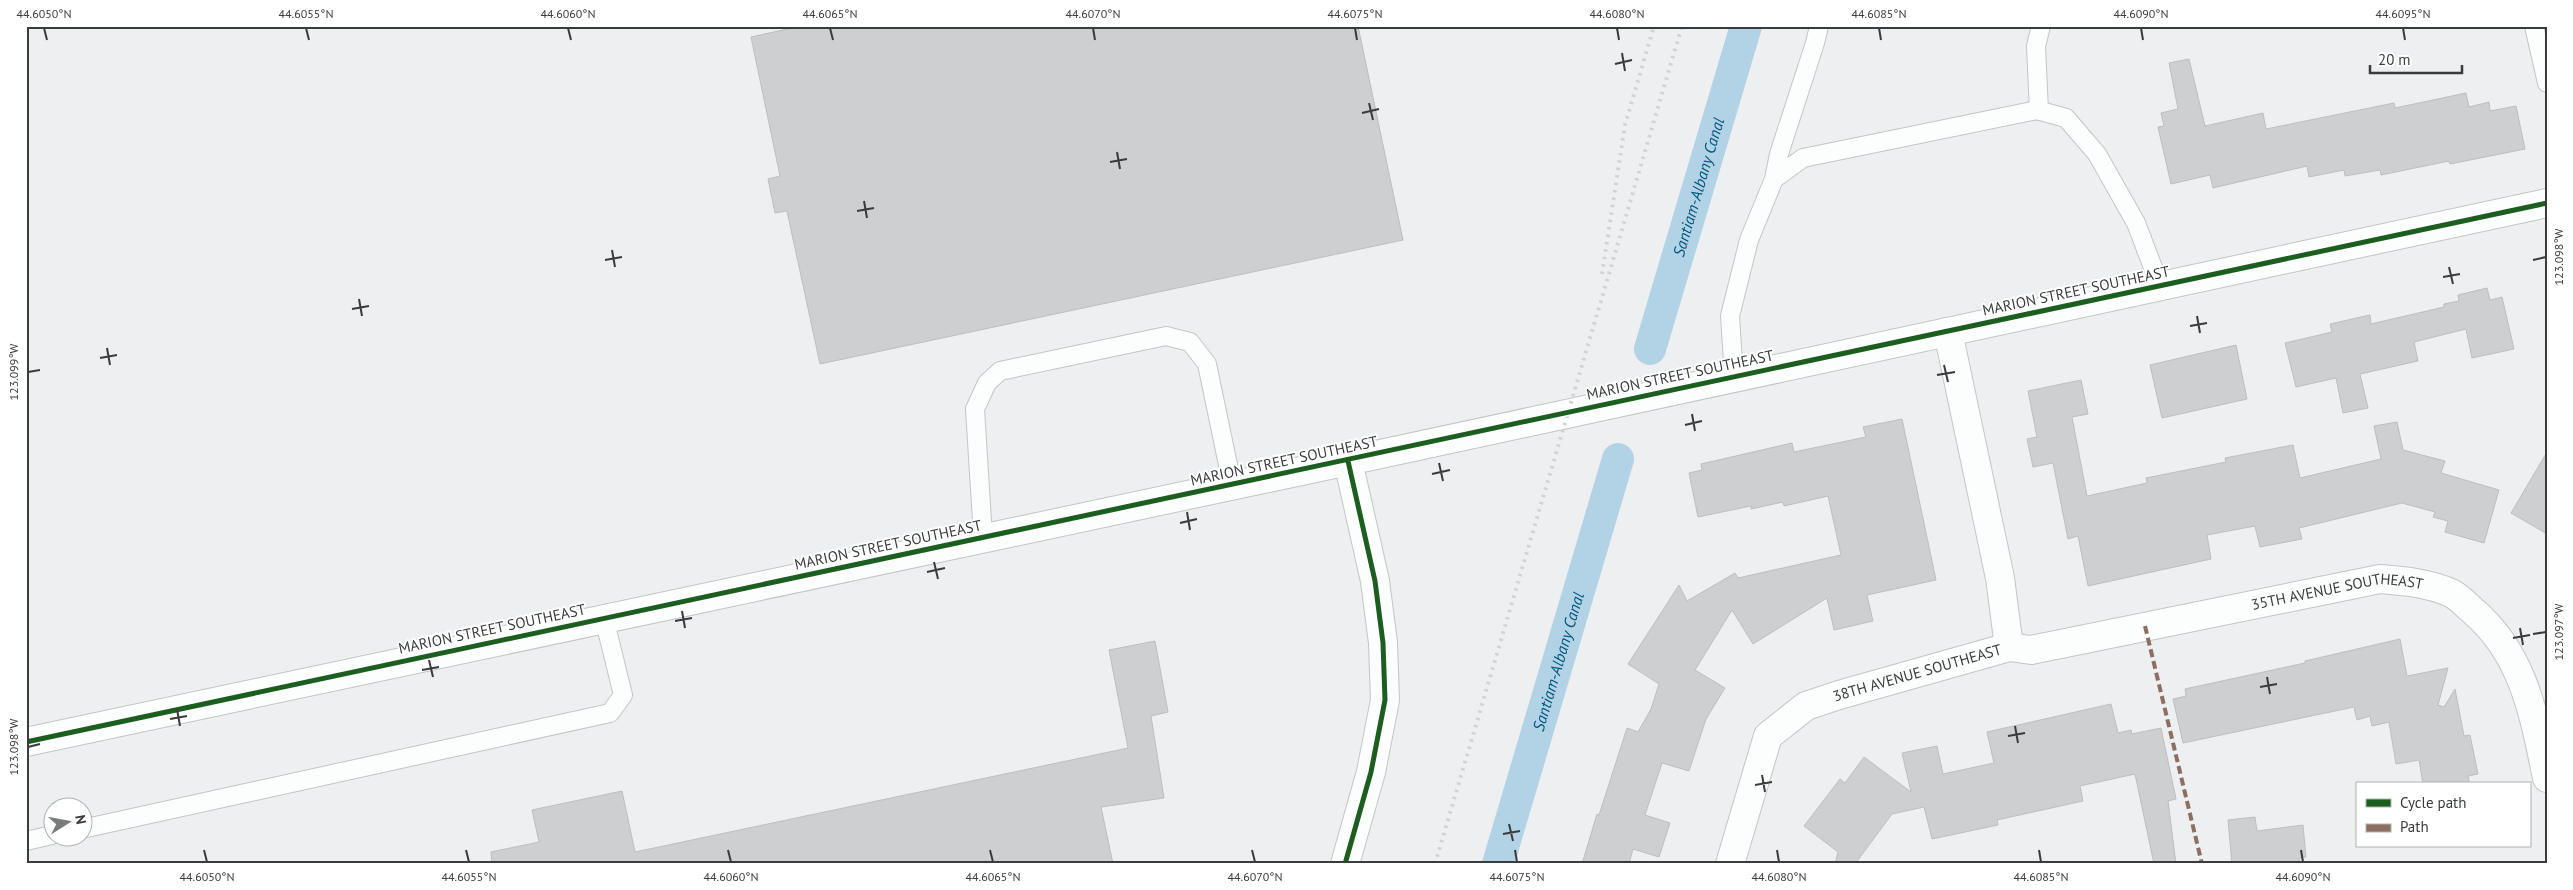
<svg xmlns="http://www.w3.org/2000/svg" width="2573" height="890" font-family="'PT Sans',sans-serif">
<rect width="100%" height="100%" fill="#edeff1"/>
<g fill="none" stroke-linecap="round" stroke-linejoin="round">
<g stroke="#b2d2e6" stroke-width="32">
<path id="s1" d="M1650 349 1746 26"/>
<path id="s2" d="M1498 864 1618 459"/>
</g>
</g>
<path fill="#cecfd1" stroke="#bdbec0" d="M801 26H1358L1403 240 820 364 787 211 775 213 768 179 780 176 751 37Z
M2189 59 2205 126 2263 113 2266 129 2394 103 2395 108 2466 93 2469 107 2489 102 2490 111 2516 106 2525 149 2450 164 2449 161 2381 175 2380 170 2345 176 2344 170 2309 177 2307 166 2213 188 2210 175 2171 184 2158 127 2164 126 2161 113 2178 109 2169 63Z
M2487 288 2490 300 2502 297 2514 349 2472 358 2466 329 2414 342 2418 361 2360 374 2368 408 2343 413 2336 378 2296 387 2285 343 2332 332 2330 324 2370 315 2371 324 2444 307V304L2459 301 2458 295Z
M2236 345 2247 399 2162 418 2150 365Z
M2081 380 2088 414 2072 417 2087 496 2147 483 2146 478 2226 462 2225 458 2293 445 2300 478 2381 459 2374 426 2397 422 2403 450 2445 461 2441 473 2499 490 2484 543 2445 532 2448 521 2433 517 2435 512 2402 503 2299 528 2302 539 2260 547 2255 526 2207 535 2211 559 2088 586 2078 536 2068 539 2053 463 2033 467 2027 439 2037 437 2028 391Z
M1902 419 1936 580 1867 595 1873 621 1834 630 1827 598 1753 644 1732 610 1695 670 1725 688 1706 719 1689 771 1662 763 1645 815 1670 823 1659 857 1633 849 1629 864H1582L1597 814 1599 815 1627 728 1638 732 1651 709 1659 684 1628 664 1679 585 1687 601 1735 573 1738 578 1841 555 1828 496 1784 506 1783 502 1751 509V506L1698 517 1689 473 1702 470 1701 464 1792 443 1794 452 1866 437 1863 427Z
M2547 452V534L2511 513Z
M2400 639 2407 676 2448 668 2438 705 2444 707 2455 689 2464 736 2470 735 2478 774 2468 776 2470 784H2423L2419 760 2396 764 2389 722 2372 726 2370 716 2357 720 2354 707 2183 743 2173 699 2186 696 2185 689 2305 663V661Z
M1155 641 1168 712 1151 716 1164 798 1101 807 1113 864H492L491 852 539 842 532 810 622 791 635 852 1128 748 1109 650Z
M2111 704 2118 733 2131 730 2132 734 2161 728 2176 799 2168 801 2176 864H2154L2135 774 2080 786 2083 801 1997 820 1998 825 1932 839 1924 807 1892 814 1855 864H1835L1838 852 1804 826 1840 779 1845 783 1864 757 1911 792 1902 753 1937 746 1943 774 1994 763 1987 732Z
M2255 817 2257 831 2303 825 2306 857 2299 858 2300 864H2232L2228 820Z"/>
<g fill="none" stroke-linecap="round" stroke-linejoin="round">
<g stroke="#c3c5c6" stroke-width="20">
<path id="lane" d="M2534 26 2547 83
M2039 111 2036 46 2041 26
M1774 179 1779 154 1815 43 1819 26
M1734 377 1730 316 1749 240 1774 179 1803 158 2037 110 2066 118 2097 154 2136 223 2160 286
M983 537 975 409 987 383 1000 371 1166 336 1190 342 1207 364 1232 484
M82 829 610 713 623 695 604 618
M26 841 52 835"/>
</g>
<g stroke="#c3c5c6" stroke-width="30">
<g id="street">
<path d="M1948 332 2000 578 2009 647"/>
<path d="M26 742 1348 461"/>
<path id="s3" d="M1730 864 1768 736 1806 706 1839 695 2009 647 2031 650 2380 579C2405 581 2428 583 2451 593 2459 597 2466 605 2472 610 2524 654 2534 715 2547 778"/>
</g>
</g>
<g stroke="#c3c5c6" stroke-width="30">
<path id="secondary" d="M1345 864 1371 772 1385 700 1383 643 1375 581 1348 461 2547 203"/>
</g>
<use href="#lane" stroke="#fcfdfd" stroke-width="18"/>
<use href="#street" stroke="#fcfdfd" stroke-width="28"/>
<use href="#secondary" stroke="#fcfdfd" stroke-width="28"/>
<path stroke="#d3d3d3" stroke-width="4" stroke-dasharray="2.5 5" stroke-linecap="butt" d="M1602 274 1625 125 1654 26
M1435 864 1682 26"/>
<path stroke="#8d6e63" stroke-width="4" stroke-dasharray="8 4" stroke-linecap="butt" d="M2145 626 2202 864"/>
<g stroke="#fff" stroke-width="8">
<path id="cycleway" d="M26 742 2547 203
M1345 864 1371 772 1385 700 1383 643 1375 581 1348 461"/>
</g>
<use href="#cycleway" stroke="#1b5e20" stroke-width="5"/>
</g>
<path fill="none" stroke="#393b3d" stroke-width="2" d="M44 28 47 40M306 28 309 40M568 28 571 40M830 28 833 40M1093 28 1095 40M1355 28 1357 40M1617 28 1619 40M1879 28 1881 40M2141 28 2143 40M2403 28 2405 40M1622 53 1625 71M1615 64 1632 60M1369 103 1373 120M1362 113 1379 109M1117 152 1120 169M1110 162 1127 159M864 201 867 218M857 211 874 208M612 250 615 267M605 260 622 257M2533 260 2546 257M2449 267 2453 284M2443 277 2460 274M359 299 362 316M352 309 369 306M2197 316 2200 333M2190 326 2207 323M107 348 110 365M100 358 117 355M1944 365 1948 382M28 372 40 370M1937 375 1955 372M1692 414 1695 431M1685 425 1702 421M1439 463 1443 481M1432 474 1450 470M1187 512 1190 530M1180 523 1197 519M934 562 938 579M927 572 945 568M682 611 685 628M675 621 692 618M2520 628 2523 645M2533 634 2546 632M2513 638 2530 635M429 660 433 677M422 670 439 667M2267 677 2270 694M2260 687 2277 684M177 709 180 726M170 719 187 716M2015 726 2018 743M2008 736 2025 733M28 747 40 744M1762 775 1765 792M1755 785 1772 782M1509 824 1513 841M1503 834 1520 831M204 850 207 862M466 850 469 862M728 850 731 862M990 850 993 862M1252 850 1255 862M1515 850 1517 862M1777 850 1779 862M2039 850 2041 862M2301 850 2303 862"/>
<g text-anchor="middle" stroke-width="4" stroke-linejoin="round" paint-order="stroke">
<g font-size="15" fill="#393b3d" stroke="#fff">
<text transform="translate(2076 291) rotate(-12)" y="5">MARION STREET SOUTHEAST</text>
<text transform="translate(1680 375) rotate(-12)" y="5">MARION STREET SOUTHEAST</text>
<text transform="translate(1284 461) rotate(-12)" y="5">MARION STREET SOUTHEAST</text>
<text transform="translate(888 545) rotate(-12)" y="5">MARION STREET SOUTHEAST</text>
<text dy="5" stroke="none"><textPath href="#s3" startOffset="728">35TH AVENUE SOUTHEAST</textPath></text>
<text transform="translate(492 629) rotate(-12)" y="5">MARION STREET SOUTHEAST</text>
<text dy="5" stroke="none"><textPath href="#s3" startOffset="298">38TH AVENUE SOUTHEAST</textPath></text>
</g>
<g font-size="16" font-style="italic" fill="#01577b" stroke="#fff">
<text dy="6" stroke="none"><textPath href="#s1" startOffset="169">Santiam-Albany Canal</textPath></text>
<text dy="6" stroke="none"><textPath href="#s2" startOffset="211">Santiam-Albany Canal</textPath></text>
</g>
</g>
<rect width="2573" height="890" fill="none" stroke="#ffffff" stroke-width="55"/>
<rect x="2356" y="782" width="175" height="65" fill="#ffffff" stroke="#b0b1b1"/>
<rect x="2366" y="799" width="25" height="8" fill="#1b5e20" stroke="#b0b1b1"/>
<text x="2400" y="808" font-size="15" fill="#393b3d">Cycle path</text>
<rect x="2366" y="824" width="25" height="8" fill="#8d6e63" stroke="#b0b1b1"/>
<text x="2400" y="832" font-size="15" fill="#393b3d">Path</text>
<g transform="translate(68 822) rotate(79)"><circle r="24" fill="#ffffff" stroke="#b0b1b1"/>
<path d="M0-4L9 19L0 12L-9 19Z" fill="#787a7c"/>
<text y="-8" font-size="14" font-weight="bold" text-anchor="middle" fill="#393b3d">N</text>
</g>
<path d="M2370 65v8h92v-8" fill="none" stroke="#393b3d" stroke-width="2.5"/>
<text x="2378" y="65" font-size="15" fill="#393b3d" stroke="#ffffff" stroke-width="4" paint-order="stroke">20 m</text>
<rect x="28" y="28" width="2518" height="834" fill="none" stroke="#393b3d" stroke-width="2"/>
<g font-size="12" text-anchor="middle" fill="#393b3d">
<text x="44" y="18">44.6050°N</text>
<text x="306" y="18">44.6055°N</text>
<text x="568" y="18">44.6060°N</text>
<text x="830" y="18">44.6065°N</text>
<text x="1093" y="18">44.6070°N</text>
<text x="1355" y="18">44.6075°N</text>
<text x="1617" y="18">44.6080°N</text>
<text x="1879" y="18">44.6085°N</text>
<text x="2141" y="18">44.6090°N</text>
<text x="2403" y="18">44.6095°N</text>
<text transform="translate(2559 257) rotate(-90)" y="4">123.098°W</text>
<text transform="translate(14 372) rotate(-90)" y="4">123.099°W</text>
<text transform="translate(2559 632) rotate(-90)" y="4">123.097°W</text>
<text transform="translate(14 747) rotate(-90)" y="4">123.098°W</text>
<text x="207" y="881">44.6050°N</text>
<text x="469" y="881">44.6055°N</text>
<text x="731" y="881">44.6060°N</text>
<text x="993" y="881">44.6065°N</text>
<text x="1255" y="881">44.6070°N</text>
<text x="1517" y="881">44.6075°N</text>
<text x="1779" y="881">44.6080°N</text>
<text x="2041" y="881">44.6085°N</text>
<text x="2303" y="881">44.6090°N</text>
</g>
</svg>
